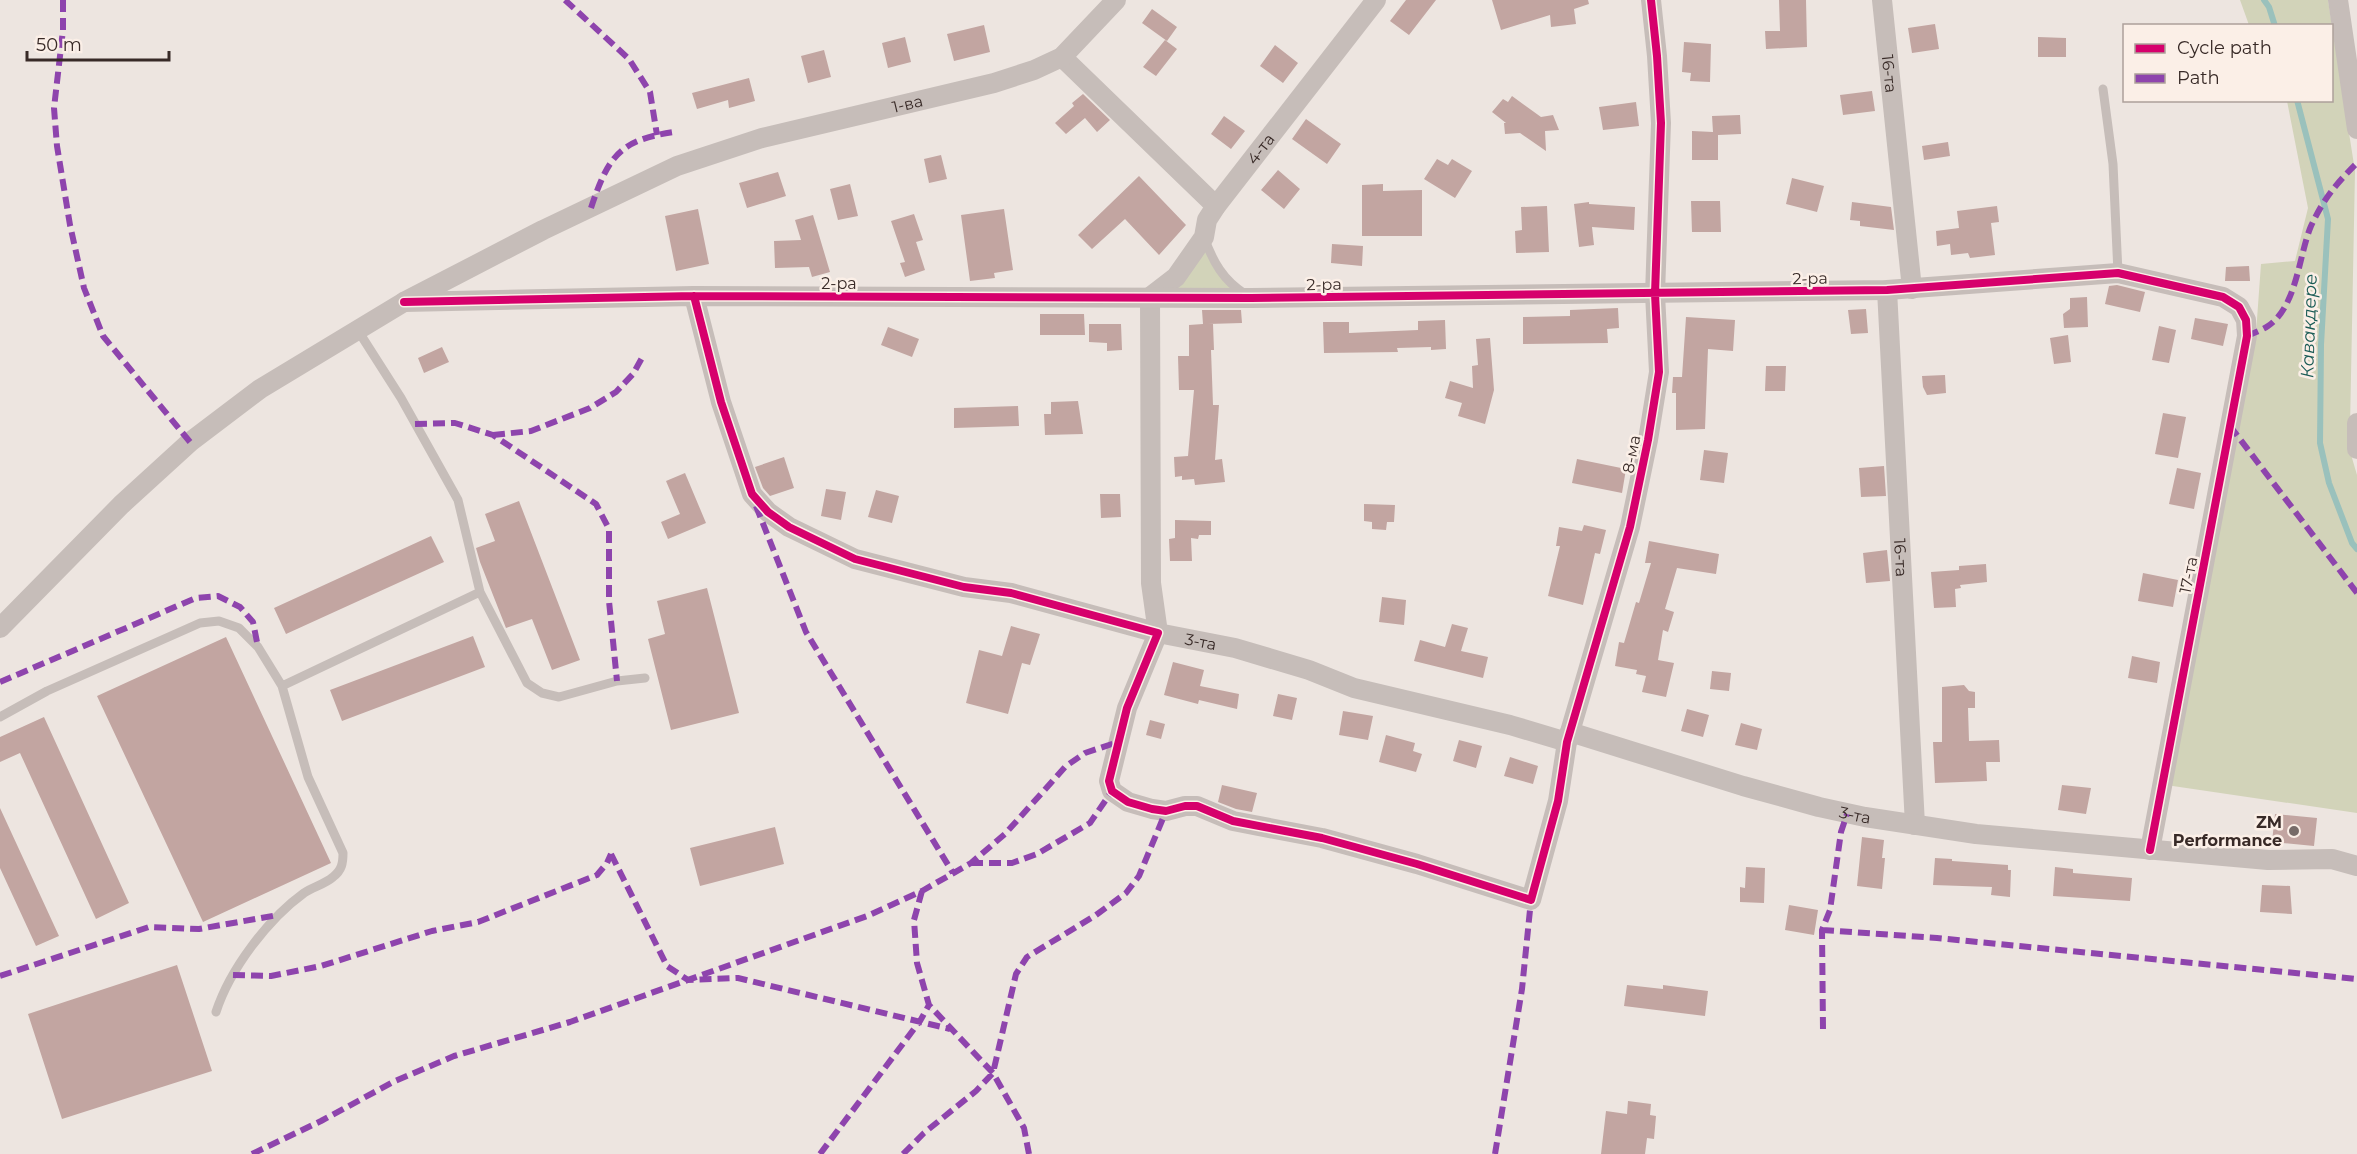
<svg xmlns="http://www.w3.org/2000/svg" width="2357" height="1154" font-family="Montserrat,sans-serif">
<rect width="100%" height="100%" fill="#ede5e0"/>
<path fill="#d2d3b9" d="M2240 0H2328L2355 171 2350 428 2352 458 2357 475V813L2166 785 2256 333 2261 264 2295 261 2308 208 2287 101 2332 100V26L2249 25Z
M1204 237 1218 269 1251 298 1150 297Z"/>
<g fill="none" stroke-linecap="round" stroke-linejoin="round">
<path stroke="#9ac1bc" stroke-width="6" d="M2264 0 2269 7 2275 26
M2297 100 2328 219 2321 345 2320 443 2329 483 2352 543 2357 549"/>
</g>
<path fill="#c2a5a1" d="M1406 0H1436L1409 35 1390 21Z
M1492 0H1588L1589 4 1574 9 1576 24 1551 27 1550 15 1501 30Z
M1779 0H1806L1807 47 1766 49 1765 31H1780Z
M1152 9 1177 27 1167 41 1142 23Z
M1935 24 1939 49 1912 53 1908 28Z
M984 25 990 52 954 61 947 34Z
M905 37 911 62 888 68 882 43Z
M2038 37 2066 38V57H2038Z
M1165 40 1177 49 1156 76 1143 67Z
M1684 42 1711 44 1710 82 1690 81 1691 73 1682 72Z
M1275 45 1298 63 1283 83 1260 66Z
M824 50 831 77 808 83 801 56Z
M749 78 755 101 729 108 728 100 697 109 692 93Z
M1872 91 1875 111 1843 115 1840 95Z
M1083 94 1110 120 1097 132 1085 118 1066 134 1055 123 1074 106 1072 103Z
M1512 96 1541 117 1553 115 1559 130 1545 131 1546 151 1520 133 1505 134 1504 123H1506L1492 112 1503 99 1508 102Z
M1636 102 1639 126 1603 130 1599 107Z
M1740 115 1741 134 1718 135V160H1692V131L1713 132 1712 116Z
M1224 116 1245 131 1231 149 1211 134Z
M1306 119 1341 144 1327 164 1292 139Z
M1948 142 1950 156 1924 160 1922 146Z
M941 155 947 179 929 183 924 159Z
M1437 159 1448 165 1452 159 1472 171 1455 198 1424 179Z
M1278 170 1300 189 1284 209 1261 190Z
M778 172 786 196 747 208 739 183Z
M1139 176 1186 225 1159 255 1125 219 1092 249 1078 235Z
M1792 178 1824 186 1817 212 1786 204Z
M850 184 858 216 838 220 830 189Z
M1383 184V191L1422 190V236H1362V185Z
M1691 201H1720L1721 232H1692Z
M1589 202V204L1635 207 1634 230 1592 227 1594 245 1579 247 1574 204Z
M1852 202 1891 207 1894 230 1860 226V221L1850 220Z
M1547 206 1549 252 1516 253 1515 231 1522 230 1521 207Z
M1997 206 1999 222 1991 223 1995 255 1970 258 1968 253 1951 255 1950 244 1937 246 1936 231 1959 228 1957 211Z
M698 209 709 264 676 271 665 216Z
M1004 209 1013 270 994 273 995 278 970 281 961 215Z
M914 214 923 240 916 242 925 270 905 277 900 263 905 262 891 221Z
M813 215 830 272 812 277 809 267 775 268 774 241 801 240 795 220Z
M1332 244 1363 246 1362 266 1331 263Z
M2249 266 2250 281H2225L2226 267Z
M2117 285 2145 292 2140 312 2105 304 2109 286Z
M2087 297 2088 327 2064 328 2063 314 2070 309V298Z
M1618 308 1619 328 1607 329 1608 343 1523 344V317L1570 316V310Z
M1866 309 1868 333 1851 334 1848 310Z
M1202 310H1241L1242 323 1208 324H1213L1214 350H1211L1213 405H1219L1215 460 1222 459 1225 482 1195 485 1194 479 1182 480V476L1175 477 1174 457 1188 456 1194 390H1179L1178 356H1189V325L1203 324Z
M1040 314H1084L1085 335H1040Z
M1686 317 1735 320 1733 351 1708 349 1705 429 1676 430V393H1672L1673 377H1682Z
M2195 318 2228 324 2223 346 2191 339Z
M1445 320 1446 349 1431 350V347L1397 348 1398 352 1324 353 1323 322H1349V333L1418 330V321Z
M1089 324H1121L1122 350 1107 351V343L1089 342Z
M2159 326 2176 330 2169 363 2152 360Z
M888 327 919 339 912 357 881 345Z
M2068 335 2071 362 2054 364 2050 338Z
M1490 338 1494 390 1485 424 1458 416 1462 403 1445 398 1450 381 1473 388 1472 366 1478 365 1476 339Z
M442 347 449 362 424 373 418 358Z
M1766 366H1786L1785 391H1765Z
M1945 375 1946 393 1927 395 1923 387 1922 376Z
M1078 401 1083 434 1045 435 1044 414H1051V402Z
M1018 406 1019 426 954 428V408Z
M2163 413 2186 417 2178 458 2155 454Z
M1704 450 1728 453 1724 483 1700 480Z
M784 457 794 488 770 496 763 488 755 467Z
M1577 459 1626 469 1622 493 1572 483Z
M1884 466 1886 496 1861 497 1859 468Z
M2177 468 2201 473 2194 509 2169 504Z
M685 473 706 523 668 539 661 522 680 514 666 481Z
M826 489 846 492 841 520 821 516Z
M876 490 899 496 892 523 868 517Z
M1100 494H1120L1121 517 1101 518Z
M519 501 580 660 552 670 532 619 506 628 480 562 476 548 495 541 485 514Z
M1364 504 1395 505 1394 522H1387L1386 530 1372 529V522L1364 521Z
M1175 520 1211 521V535H1199L1198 539 1191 538 1192 561H1170L1169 539 1175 538Z
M1584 525 1606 530 1600 554 1595 553 1583 605 1548 596 1560 546H1556L1559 527 1582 531Z
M431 536 444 562 286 634 274 608Z
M1649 541 1719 554 1716 574 1677 568 1665 609 1674 612 1668 632 1663 630 1658 660 1674 663 1666 697 1642 692 1646 676 1636 674 1637 670 1615 666 1619 642 1624 643 1636 602 1639 603 1651 563H1645Z
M1887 550 1890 581 1866 583 1863 553Z
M1986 564 1987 582 1960 585 1961 588 1955 589 1956 607 1934 608 1931 572 1959 570V566Z
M2143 573 2178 580 2173 607 2138 601Z
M707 588 739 713 671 730 648 639 665 634 657 601Z
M1382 597 1406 600 1404 625 1379 622Z
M1452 624 1468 628 1461 651 1488 657 1483 678 1414 661 1420 640 1445 647Z
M1011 626 1040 634 1030 665 1022 663 1008 714 966 703 979 650 1002 656Z
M473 636 485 667 342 721 330 690Z
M226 637 331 863 203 922 97 696Z
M2132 656 2160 662 2157 683 2128 678Z
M1173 662 1204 670 1200 686 1239 694 1237 709 1199 700 1198 704 1164 695Z
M1712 671 1731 673 1729 691 1710 689Z
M1964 685 1969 691 1975 692V708H1968L1969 741 1999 740 2000 762H1986L1987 781 1935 783 1933 742H1942V687Z
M1278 694 1297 698 1292 720 1273 716Z
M1687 709 1709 715 1703 737 1681 731Z
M1343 711 1373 716 1368 740 1339 735Z
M44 717 129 903 96 919 20 753 0 762V737Z
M1150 720 1165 724 1161 739 1146 735Z
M1741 723 1762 729 1757 750 1735 745Z
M1386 735 1415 743 1413 751 1422 754 1416 772 1379 762Z
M1459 740 1482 746 1476 768 1453 761Z
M1510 757 1538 766 1533 784 1504 776Z
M1222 785 1257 793 1252 812 1236 809 1218 802Z
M2062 785 2091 788 2086 814 2058 810Z
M0 808 59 936 36 946 0 868Z
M2275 814 2317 818 2314 846 2272 842Z
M775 827 784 864 700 886 690 848Z
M1862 837 1884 840 1882 858H1885L1882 889 1857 886Z
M1935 858 1952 859V861L2008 865V870H2011L2010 897 1991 895 1992 887 1933 885Z
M1746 867 1765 868 1764 903 1740 902V887L1745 888Z
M2055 867 2073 869V873L2132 878 2130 901 2053 896Z
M2262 885 2290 886 2292 914 2260 912Z
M1789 905 1818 910 1814 935 1785 930Z
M177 965 212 1071 62 1119 28 1014Z
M1627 985 1663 989V985L1708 991 1705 1016 1624 1006Z
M1628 1101 1651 1104 1650 1115 1656 1116 1654 1139 1647 1138 1645 1154H1601L1606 1111 1627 1114Z"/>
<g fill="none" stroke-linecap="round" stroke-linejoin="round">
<path stroke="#c6bdb9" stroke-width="9" d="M2103 89 2113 164 2118 273
M1204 237C1213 262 1223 280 1245 294
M357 329 401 398 458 500 480 592 527 683 542 693 559 697 617 681 645 678
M282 686 480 592
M0 717 47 691 200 623 219 621 239 628 258 647 282 686 308 777 343 853C343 863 342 870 333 877 325 884 313 887 304 893 268 919 230 969 216 1012"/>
<g stroke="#c6bdb9" stroke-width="20">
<path id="s1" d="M1882 0 1912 289"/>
<path d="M2338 0 2357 129"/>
<path d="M1062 57 1216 206"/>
<path id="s2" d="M1887 290 1915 825"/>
<path d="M694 296 721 402 752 494 768 512 789 527 855 559 964 587 1011 593 1158 633 1127 708 1109 781 1112 791 1128 802 1152 809 1166 811 1185 806H1197L1233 821 1322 838 1417 864 1531 900 1558 801 1567 742 1630 527 1648 440 1659 372 1655 294 1661 123 1657 56 1651 0"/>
<path id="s3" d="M1150 297 1151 583 1158 633 1235 648 1309 670 1354 688 1510 725 1567 742"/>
<path id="s4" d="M1150 297 1176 277 1204 237 1207 220 1216 206 1376 0"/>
<path d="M404 302 694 296 1251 298 1887 290 2118 273 2223 297 2239 307 2246 320 2247 336 2150 850"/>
<path d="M2357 423V449"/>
<path id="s5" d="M0 628 121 505 190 442 260 389 404 302 543 230 677 166 762 138 994 83 1034 70 1062 57 1116 0"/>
<path id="s6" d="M1570 732 1743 786 1819 807 1865 817 1976 834 2268 860 2332 859 2357 866"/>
</g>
<path stroke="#8e44ad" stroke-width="6" stroke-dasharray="12 6" stroke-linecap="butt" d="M63 0V30L54 108 57 146 70 225 84 288 103 336 190 442
M565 0 629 59 650 92 657 135
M591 208C608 157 619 140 674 132
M2247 336C2254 333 2262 330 2268 326 2297 307 2299 254 2311 226 2324 198 2336 184 2357 163
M415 424 455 423 493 435 596 504 609 529V601L617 681
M2230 426 2357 593
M493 435 531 431 590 408 616 392 633 374 643 356
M756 506 806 632 953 873
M0 682 196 598 218 596 240 607 253 622 258 647
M611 854 667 966 688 980 738 978 950 1029
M971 863H1012L1037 854 1090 823 1112 791
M922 891 914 920 917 963 929 1005 993 1073 1024 1128 1029 1154
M1822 930 1937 938 2357 979
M233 975 271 976 321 966 432 931 478 922 597 875 607 863 611 854
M0 976 149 927 199 929 278 915
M1823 1029 1822 930 1830 910 1841 832 1847 814
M252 1154 321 1121 395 1081 454 1056 570 1022 867 916 922 891 971 863 1005 834 1066 766 1085 753 1118 742
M820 1154 920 1021 929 1005
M903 1154 924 1133 976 1091 993 1073 1016 974 1027 957 1096 915 1126 893 1139 876 1166 811
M1495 1154 1522 989 1531 900"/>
<g stroke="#fbefe7" stroke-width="11">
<path id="cycleway" d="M694 296 721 402 752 494 768 512 789 527 855 559 964 587 1011 593 1158 633 1127 708 1109 781 1112 791 1128 802 1152 809 1166 811 1185 806H1197L1233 821 1322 838 1417 864 1531 900 1558 801 1567 742 1630 527 1648 440 1659 372 1655 294 1661 123 1657 56 1651 0
M404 302 694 296 1251 298 1887 290 2118 273 2223 297 2239 307 2246 320 2247 336 2150 850"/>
</g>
<use href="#cycleway" stroke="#d6006c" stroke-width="8"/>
</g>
<circle fill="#776b68" stroke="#fbefe7" stroke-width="2" cx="2294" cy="831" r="6"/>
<g text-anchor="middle" stroke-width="5" stroke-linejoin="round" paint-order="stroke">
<g font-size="16" fill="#382a27" stroke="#fbefe7">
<text dy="6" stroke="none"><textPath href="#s1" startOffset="74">16-та</textPath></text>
<text dy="6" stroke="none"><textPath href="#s5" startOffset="1066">1-ва</textPath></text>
<text dy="6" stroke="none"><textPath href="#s4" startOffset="188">4-та</textPath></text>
<text transform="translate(1810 278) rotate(-1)" y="6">2-ра</text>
<text x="839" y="289">2-ра</text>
<text transform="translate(1324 284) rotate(-1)" y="6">2-ра</text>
<text transform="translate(1631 454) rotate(-79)" y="6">8-ма</text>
<text dy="6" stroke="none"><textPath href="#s2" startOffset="268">16-та</textPath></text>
<text transform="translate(2188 575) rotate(-79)" y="6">17-та</text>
<text dy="6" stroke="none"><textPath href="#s3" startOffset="380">3-та</textPath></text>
<text dy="6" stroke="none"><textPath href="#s6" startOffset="297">3-та</textPath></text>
</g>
<g font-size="16" font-weight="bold" fill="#382a27" stroke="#fbefe7" text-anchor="end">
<text x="2282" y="828">ZM<tspan x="2282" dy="18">Performance</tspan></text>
</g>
<g font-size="18" font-style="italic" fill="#1a5c56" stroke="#fbefe7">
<text transform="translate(2309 326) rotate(-88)" y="6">Кавакдере</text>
</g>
</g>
<rect x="2123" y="24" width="210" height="78" fill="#fbefe7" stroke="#ada09a" stroke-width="1.5"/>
<rect x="2135" y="44" width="30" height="9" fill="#d6006c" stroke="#ada09a" stroke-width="1.5"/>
<text x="2177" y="54" font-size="18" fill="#382a27">Cycle path</text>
<rect x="2135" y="74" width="30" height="9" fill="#8e44ad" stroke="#ada09a" stroke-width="1.5"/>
<text x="2177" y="84" font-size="18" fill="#382a27">Path</text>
<path d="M27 51v9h142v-9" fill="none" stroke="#382a27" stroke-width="3"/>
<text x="36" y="51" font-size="18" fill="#382a27" stroke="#fbefe7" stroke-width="4.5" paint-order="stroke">50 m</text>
</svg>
